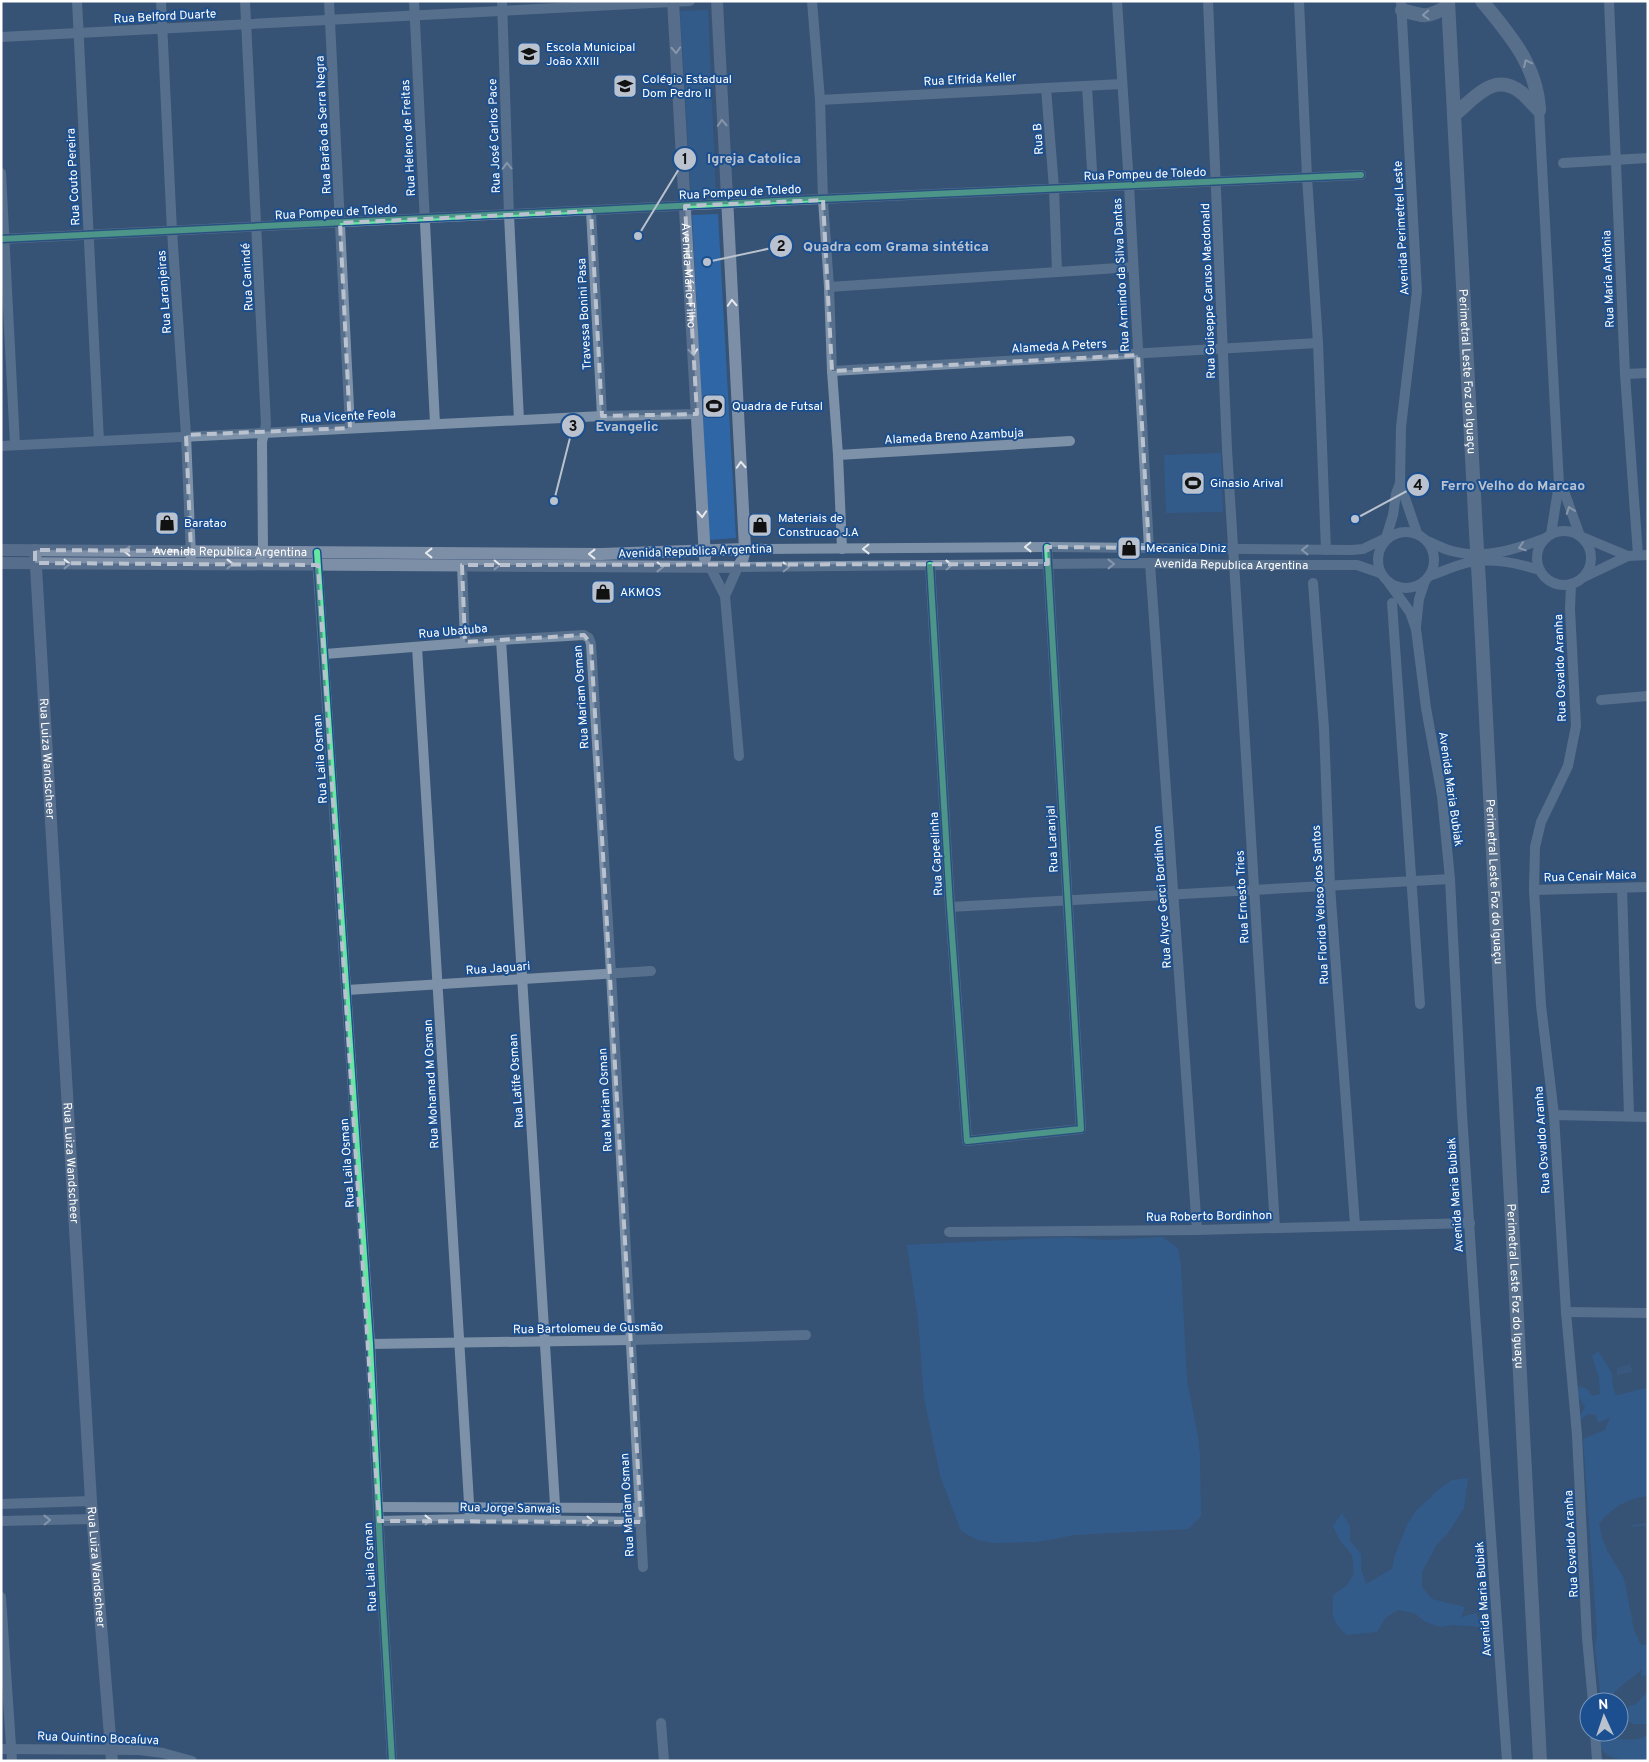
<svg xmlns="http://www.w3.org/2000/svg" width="1649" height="1762" font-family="Overpass,sans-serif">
<rect width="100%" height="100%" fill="#365274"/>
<path fill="#2f66a5" d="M708 10 716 195 691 197 680 11Z
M718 214 736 538 709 540 692 215Z
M1221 453 1223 512 1166 513 1164 455Z
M1067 1237 1105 1240 1162 1237 1178 1248 1181 1266 1187 1380 1198 1437 1200 1456 1201 1516 1188 1529 1074 1535 1055 1539 1035 1542 995 1543 977 1540 961 1531 940 1475 924 1398 918 1319 907 1245Z
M1598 1351 1612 1373 1613 1388 1616 1395C1627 1394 1637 1389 1648 1388V1496C1628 1498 1611 1508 1599 1524L1602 1538 1608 1552 1624 1578 1634 1630 1641 1645H1648V1675L1641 1676 1642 1669C1634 1677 1628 1680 1620 1687 1612 1694 1613 1697 1601 1700L1595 1647 1597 1634 1583 1439 1605 1430 1610 1417 1598 1423 1596 1415 1588 1414 1582 1419 1580 1416 1585 1407 1577 1394 1579 1386 1587 1389 1592 1396 1600 1394 1599 1378 1592 1356Z
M1468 1478 1464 1508 1448 1533 1437 1544 1422 1572V1587L1432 1599 1465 1607 1461 1617 1476 1613 1483 1627 1454 1625 1440 1627 1426 1622 1414 1613 1398 1610 1385 1618 1377 1632 1347 1635C1331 1621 1332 1616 1333 1595L1346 1586 1354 1574 1352 1555 1339 1539 1333 1526 1342 1513 1350 1526V1541L1361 1554V1569L1366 1584 1392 1569 1395 1555 1407 1525 1415 1512 1438 1490 1452 1480Z
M1648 1691V1724H1633L1626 1720 1625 1713 1629 1706 1636 1704Z
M1648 1734V1761C1628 1761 1597 1762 1599 1736 1612 1738 1638 1744 1648 1734Z"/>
<path fill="#3b618d" d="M1630 1364 1633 1372 1617 1375V1368Z"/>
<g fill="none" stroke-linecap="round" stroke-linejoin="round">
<path stroke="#3b618d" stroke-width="2.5" d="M1633 1526 1648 1524"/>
<g stroke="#7d92a8" stroke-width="10">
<path d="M77 1 99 441"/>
<path d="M161 1 172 231 186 435 191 557"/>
<path d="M245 1 266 424 262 442 263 551 261 558"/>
<path d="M329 1 350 428"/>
<path d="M414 1 435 424"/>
<path d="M502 1 509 215 519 420"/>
<path d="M812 1 820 100 823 200 829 287 832 371 838 455 842 549"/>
<path d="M1117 1 1129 185 1149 548"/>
<path d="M1208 1 1227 449 1275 1227"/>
<path d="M1299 1 1307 177 1318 343 1326 550"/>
<path d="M1609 1 1625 374 1638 555"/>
<path d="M1 37 690 1"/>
<path d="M1087 86 1093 187"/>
<path d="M1046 88 1054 188 1057 272"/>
<path d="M820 100 1122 84"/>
<path d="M1539 110 1559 484 1551 534"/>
<path d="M1563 163 1648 158"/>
<path d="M1 173 15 445"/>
<path d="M591 211 602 416"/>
<path d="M1 239 777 201 1361 175"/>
<path d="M829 287 1133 267"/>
<path d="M832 371 1318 343"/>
<path d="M1625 374 1648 373"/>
<path d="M1 446 602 416 697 414"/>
<path d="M838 455 1070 441"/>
<path d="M1400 483 1417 533"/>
<path d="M1559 484 1565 494 1580 536 1628 556"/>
<circle cx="1564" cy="558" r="27"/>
<circle cx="1406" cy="560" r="28"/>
<path d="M1427 541C1435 544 1443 549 1452 551 1484 560 1517 549 1546 538"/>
<path d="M745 549 1047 547 1352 550 1363 549 1386 538 1393 515 1396 494 1400 483 1401 427 1417 291 1401 1"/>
<path d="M317 559 370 1344 382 1588 392 1761"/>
<path d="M1150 563 1197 1230"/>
<path d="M462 565 465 642"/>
<path d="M930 565 950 907 967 1141 1081 1129 1047 547"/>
<path d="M710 567 725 596 739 756"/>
<path d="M1429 576C1441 572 1454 566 1466 563 1491 557 1517 563 1540 570"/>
<path d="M1584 577 1628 556 1648 555"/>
<path d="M1313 583 1324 728 1330 886 1355 1225"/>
<path d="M1389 583 1410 612 1416 629 1426 708 1442 796 1450 879 1462 1114 1475 1313 1507 1761"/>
<path d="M1571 584 1570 609 1576 726 1568 766 1541 822 1535 847 1534 890 1541 1005 1554 1115 1566 1312 1577 1435 1587 1638 1593 1702"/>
<path id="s1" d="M725 596 738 567 1150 563 1236 565H1357L1380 573"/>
<path d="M1392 603 1420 1004"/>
<path d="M1416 626 1419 599 1425 581"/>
<path d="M501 640 556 1521"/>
<path d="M417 647 470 1519"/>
<path d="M325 654 501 640 584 635 589 638 591 644 611 973 643 1567"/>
<path d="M1601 700 1648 696"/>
<path d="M1622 888 1629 1116"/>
<path d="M1534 890 1648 887"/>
<path d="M950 907 1450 879"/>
<path d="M347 990 651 971"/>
<path d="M1554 1115 1648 1117"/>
<path d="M949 1232 1197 1230 1470 1223"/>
<path d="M1566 1312 1648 1313"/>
<path d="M370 1344 631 1340 806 1335"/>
<path d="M1 1504 91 1501"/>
<path d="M378 1507 640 1508"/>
<path d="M1 1521 93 1519"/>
<path d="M379 1521 470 1519 641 1522"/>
<path d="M1 1597 12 1761"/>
<path d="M661 1723 664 1761"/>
<path d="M1595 1732 1597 1761"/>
<path d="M1 1749 139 1750 163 1753 192 1761"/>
</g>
<g stroke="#7d8ea7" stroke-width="12">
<path id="s2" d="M673 1 705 558"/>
<path id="s3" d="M1 550 601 554 745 549"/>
<path id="s4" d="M35 550 91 1501 112 1761"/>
<path d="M1 563 738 567 742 561 745 549 717 1"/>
</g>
<g stroke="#7e92a7" stroke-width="14">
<path id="s5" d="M1448 1 1476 533"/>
<path d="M1482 1C1509 34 1537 65 1539 110"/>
<path d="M1402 10C1424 17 1428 18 1448 6"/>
<path d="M1454 115C1474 99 1494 70 1522 93 1528 98 1533 105 1539 110"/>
<path id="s6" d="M1479 583 1540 1761"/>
</g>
<path stroke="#7e92a7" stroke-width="14" d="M1476 533 1479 583"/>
<g stroke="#1b4f8f" stroke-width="9">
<path id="cycleway" d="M1 239 777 201 1361 175
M317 552 370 1344 382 1588 392 1761
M930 565 950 907 967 1141 1081 1129 1047 547"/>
</g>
<use href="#cycleway" stroke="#66e7a1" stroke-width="6"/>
</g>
<defs><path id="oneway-chevron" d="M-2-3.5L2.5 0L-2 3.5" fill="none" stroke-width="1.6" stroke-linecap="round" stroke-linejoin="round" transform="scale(1.25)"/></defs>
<g stroke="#e5e9ed">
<use href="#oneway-chevron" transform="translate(1426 15) rotate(178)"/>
<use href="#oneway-chevron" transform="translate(1527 63) rotate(-115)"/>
</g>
<g stroke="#e5e8ed">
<use href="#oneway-chevron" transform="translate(676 50) rotate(87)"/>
<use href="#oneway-chevron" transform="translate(722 123) rotate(-93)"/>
<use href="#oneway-chevron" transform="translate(732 303) rotate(-93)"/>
<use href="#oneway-chevron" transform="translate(693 352) rotate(87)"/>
<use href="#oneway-chevron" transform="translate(741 465) rotate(-93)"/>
<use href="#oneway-chevron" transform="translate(702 514) rotate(87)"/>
<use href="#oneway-chevron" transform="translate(127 551) rotate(-179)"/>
<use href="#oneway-chevron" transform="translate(429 553) rotate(-180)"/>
<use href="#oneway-chevron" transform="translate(592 554) rotate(-180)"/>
<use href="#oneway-chevron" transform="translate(67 564)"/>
<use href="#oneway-chevron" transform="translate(230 564)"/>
<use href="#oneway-chevron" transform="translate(497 565) rotate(1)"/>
<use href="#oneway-chevron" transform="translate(660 567) rotate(1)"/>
</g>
<g stroke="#e5e9ee">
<use href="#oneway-chevron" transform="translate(507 166) rotate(-92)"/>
<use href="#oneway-chevron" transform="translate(1570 510) rotate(-110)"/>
<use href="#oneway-chevron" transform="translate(1028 547) rotate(179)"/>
<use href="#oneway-chevron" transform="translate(1522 547) rotate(162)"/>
<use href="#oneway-chevron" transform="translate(866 549) rotate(179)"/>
<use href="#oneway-chevron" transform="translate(1305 550) rotate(-180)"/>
<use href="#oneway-chevron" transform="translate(1111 564)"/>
<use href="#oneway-chevron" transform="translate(949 565) rotate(-1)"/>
<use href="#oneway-chevron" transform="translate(786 567) rotate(-1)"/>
<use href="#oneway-chevron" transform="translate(47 1520) rotate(-1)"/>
<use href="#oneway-chevron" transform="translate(428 1520) rotate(-1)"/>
<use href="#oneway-chevron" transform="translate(590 1521) rotate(1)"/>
</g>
<path d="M0 0H1649V1762H0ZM823 200 832 371 1138 355 1149 548 1047 547 1048 564 462 565 465 642 584 635 591 644 641 1522 379 1521 318 565 35 563V550L191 551 186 435 350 428 340 223 591 211 602 416 697 414 685 206Z" fill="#365274" fill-opacity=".55" fill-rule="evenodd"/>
<path fill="none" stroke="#b9c2ce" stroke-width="4" stroke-dasharray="10 6" stroke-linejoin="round" d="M823 200 832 371 1138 355 1149 548 1047 547 1048 564 462 565 465 642 584 635 591 644 641 1522 379 1521 318 565 35 563V550L191 551 186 435 350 428 340 223 591 211 602 416 697 414 685 206Z"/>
<defs>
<g id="school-square" transform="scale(1.25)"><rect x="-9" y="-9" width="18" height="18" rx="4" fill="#b9c2ce" stroke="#1b4f8f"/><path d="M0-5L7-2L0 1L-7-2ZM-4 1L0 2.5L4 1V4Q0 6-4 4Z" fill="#111"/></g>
<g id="stadium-square" transform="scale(1.25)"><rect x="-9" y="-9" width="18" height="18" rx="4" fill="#b9c2ce" stroke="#1b4f8f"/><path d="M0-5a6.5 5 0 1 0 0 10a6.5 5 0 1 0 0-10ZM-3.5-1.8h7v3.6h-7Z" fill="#111"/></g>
<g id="shop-square" transform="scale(1.25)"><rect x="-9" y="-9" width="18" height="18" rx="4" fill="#b9c2ce" stroke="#1b4f8f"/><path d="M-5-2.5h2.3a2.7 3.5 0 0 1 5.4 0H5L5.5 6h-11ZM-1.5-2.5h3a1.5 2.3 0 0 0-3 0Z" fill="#111"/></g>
</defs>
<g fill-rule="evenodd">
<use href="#school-square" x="529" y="54"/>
<use href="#school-square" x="625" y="86"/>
<use href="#stadium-square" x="714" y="406"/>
<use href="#stadium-square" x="1193" y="483"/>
<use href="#shop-square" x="167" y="523"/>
<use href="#shop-square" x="760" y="525"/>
<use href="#shop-square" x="1129" y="548"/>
<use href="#shop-square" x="603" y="592"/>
</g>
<g text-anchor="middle" stroke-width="4" stroke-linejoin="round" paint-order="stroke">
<g font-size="12" fill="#fff" stroke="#1b4f8f">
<text transform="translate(165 16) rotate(-3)" y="4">Rua Belford Duarte</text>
<text transform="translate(970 79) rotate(-3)" y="4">Rua Elfrida Keller</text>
<text transform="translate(323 125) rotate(-93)" y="4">Rua Barão da Serra Negra</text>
<text transform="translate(494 136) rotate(-92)" y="4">Rua José Carlos Pace</text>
<text transform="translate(408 138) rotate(-93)" y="4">Rua Heleno de Freitas</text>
<text transform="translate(1038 139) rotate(-94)" y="4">Rua B</text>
<text transform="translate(1145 174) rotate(-2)" y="4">Rua Pompeu de Toledo</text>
<text transform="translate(73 177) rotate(-93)" y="4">Rua Couto Pereira</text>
<text transform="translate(740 192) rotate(-3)" y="4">Rua Pompeu de Toledo</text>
<text transform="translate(336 212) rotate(-3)" y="4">Rua Pompeu de Toledo</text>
<text transform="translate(1401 228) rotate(-93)" y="4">Avenida Perimetrel Leste</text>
<text transform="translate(1121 275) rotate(-93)" y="4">Rua Armindo da Silva Dantas</text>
<text dy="4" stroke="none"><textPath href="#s2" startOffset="275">Avenida Mário Filho</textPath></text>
<text transform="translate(247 277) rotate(-93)" y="4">Rua Canindé</text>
<text transform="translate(1608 279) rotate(-92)" y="4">Rua Maria Antônia</text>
<text transform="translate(1208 291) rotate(-92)" y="4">Rua Guiseppe Caruso Macdonald</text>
<text transform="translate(164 292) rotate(-94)" y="4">Rua Laranjeiras</text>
<text transform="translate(584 314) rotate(-93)" y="4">Travessa Bonini Pasa</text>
<text transform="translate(1059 346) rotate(-3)" y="4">Alameda A Peters</text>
<text dy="4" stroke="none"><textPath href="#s5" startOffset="371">Perimetral Leste Foz do Iguaçu</textPath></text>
<text transform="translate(348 416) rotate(-3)" y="4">Rua Vicente Feola</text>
<text transform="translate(954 436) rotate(-3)" y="4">Alameda Breno Azambuja</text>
<text transform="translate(695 551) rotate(-2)" y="4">Avenida Republica Argentina</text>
<text dy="4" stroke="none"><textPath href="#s3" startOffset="229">Avenida Republica Argentina</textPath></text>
<text dy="4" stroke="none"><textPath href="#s1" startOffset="525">Avenida Republica Argentina</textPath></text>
<text transform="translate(453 631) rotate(-5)" y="4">Rua Ubatuba</text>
<text transform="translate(1560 668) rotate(-92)" y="4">Rua Osvaldo Aranha</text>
<text transform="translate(581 697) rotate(-94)" y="4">Rua Mariam Osman</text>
<text dy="4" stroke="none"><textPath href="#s4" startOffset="209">Rua Luiza Wandscheer</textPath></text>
<text transform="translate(320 759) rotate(-94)" y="4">Rua Laila Osman</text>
<text transform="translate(1451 789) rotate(82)" y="4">Avenida Maria Bubiak</text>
<text transform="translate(1052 839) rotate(-93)" y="4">Rua Laranjal</text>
<text transform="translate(936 854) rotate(-93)" y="4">Rua Capeelinha</text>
<text transform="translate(1590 876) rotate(-2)" y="4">Rua Cenair Maica</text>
<text dy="4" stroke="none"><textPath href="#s6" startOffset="299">Perimetral Leste Foz do Iguaçu</textPath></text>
<text transform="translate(1162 897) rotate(-94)" y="4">Rua Alyce Gerci Bordinhon</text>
<text transform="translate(1242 897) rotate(-93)" y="4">Rua Ernesto Tries</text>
<text transform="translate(1320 905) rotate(-93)" y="4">Rua Florida Veloso dos Santos</text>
<text transform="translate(498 968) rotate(-4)" y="4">Rua Jaguari</text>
<text transform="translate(516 1081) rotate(-94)" y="4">Rua Latife Osman</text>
<text transform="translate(431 1084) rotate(-93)" y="4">Rua Mohamad M Osman</text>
<text transform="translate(605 1100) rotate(-93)" y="4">Rua Mariam Osman</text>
<text transform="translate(1542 1140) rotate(-94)" y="4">Rua Osvaldo Aranha</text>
<text dy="4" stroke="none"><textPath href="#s4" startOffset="614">Rua Luiza Wandscheer</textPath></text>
<text transform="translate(347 1163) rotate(-94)" y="4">Rua Laila Osman</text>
<text transform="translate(1455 1195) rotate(-94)" y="4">Avenida Maria Bubiak</text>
<text transform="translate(1209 1216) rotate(-1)" y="4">Rua Roberto Bordinhon</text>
<text dy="4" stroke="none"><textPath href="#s6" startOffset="704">Perimetral Leste Foz do Iguaçu</textPath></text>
<text transform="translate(588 1328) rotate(-1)" y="4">Rua Bartolomeu de Gusmão</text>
<text transform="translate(627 1505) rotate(-93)" y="4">Rua Mariam Osman</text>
<text transform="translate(510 1508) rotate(1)" y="4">Rua Jorge Sanwais</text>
<text transform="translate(1571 1544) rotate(-93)" y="4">Rua Osvaldo Aranha</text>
<text dy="4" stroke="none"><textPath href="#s4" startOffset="1019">Rua Luiza Wandscheer</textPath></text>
<text transform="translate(370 1567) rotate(-93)" y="4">Rua Laila Osman</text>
<text transform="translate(1483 1599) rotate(-94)" y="4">Avenida Maria Bubiak</text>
<text transform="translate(98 1738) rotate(2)" y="4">Rua Quintino Bocaíuva</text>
</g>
<g font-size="12" fill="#fff" stroke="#1b4f8f" text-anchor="start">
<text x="546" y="51">Escola Municipal<tspan x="546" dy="14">João XXIII</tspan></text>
<text x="642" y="83">Colégio Estadual<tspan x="642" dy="14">Dom Pedro II</tspan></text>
<text x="732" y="410">Quadra de Futsal</text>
<text x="1210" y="487">Ginasio Arival</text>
<text x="778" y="522">Materiais de<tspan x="778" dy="14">Construcao J.A</tspan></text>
<text x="184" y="527">Baratao</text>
<text x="1146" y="552">Mecanica Diniz</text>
<text x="620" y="596">AKMOS</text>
</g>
</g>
<path fill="none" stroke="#b9c2ce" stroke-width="2" d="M638 236L685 159M707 262L781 246M554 501L573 426M1355 519L1418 485"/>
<g fill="#b9c2ce" stroke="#1b4f8f" stroke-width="2">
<circle cx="638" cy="236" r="5"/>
<circle cx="707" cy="262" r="5"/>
<circle cx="554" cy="501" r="5"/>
<circle cx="1355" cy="519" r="5"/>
<circle cx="685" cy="159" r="12"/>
<circle cx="781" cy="246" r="12"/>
<circle cx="573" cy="426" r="12"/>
<circle cx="1418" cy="485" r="12"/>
</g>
<g font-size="15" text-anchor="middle" font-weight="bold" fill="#111">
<text x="685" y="164">1</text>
<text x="781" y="251">2</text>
<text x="573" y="431">3</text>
<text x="1418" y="490">4</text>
</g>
<g font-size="14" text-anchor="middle" font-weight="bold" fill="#b9c2ce" stroke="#1b4f8f" stroke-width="4" stroke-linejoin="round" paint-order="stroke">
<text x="754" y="163">Igreja Catolica</text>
<text x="896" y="251">Quadra com Grama sintética</text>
<text x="627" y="431">Evangelic</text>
<text x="1513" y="490">Ferro Velho do Marcao</text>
</g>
<rect width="1649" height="1762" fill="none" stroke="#ffffff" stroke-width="5"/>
<g transform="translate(1604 1717) rotate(357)"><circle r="24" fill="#1b4f8f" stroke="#7695bc"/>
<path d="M0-4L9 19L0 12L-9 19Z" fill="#b9c2ce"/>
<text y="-8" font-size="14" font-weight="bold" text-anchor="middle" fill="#ffffff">N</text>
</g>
</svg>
